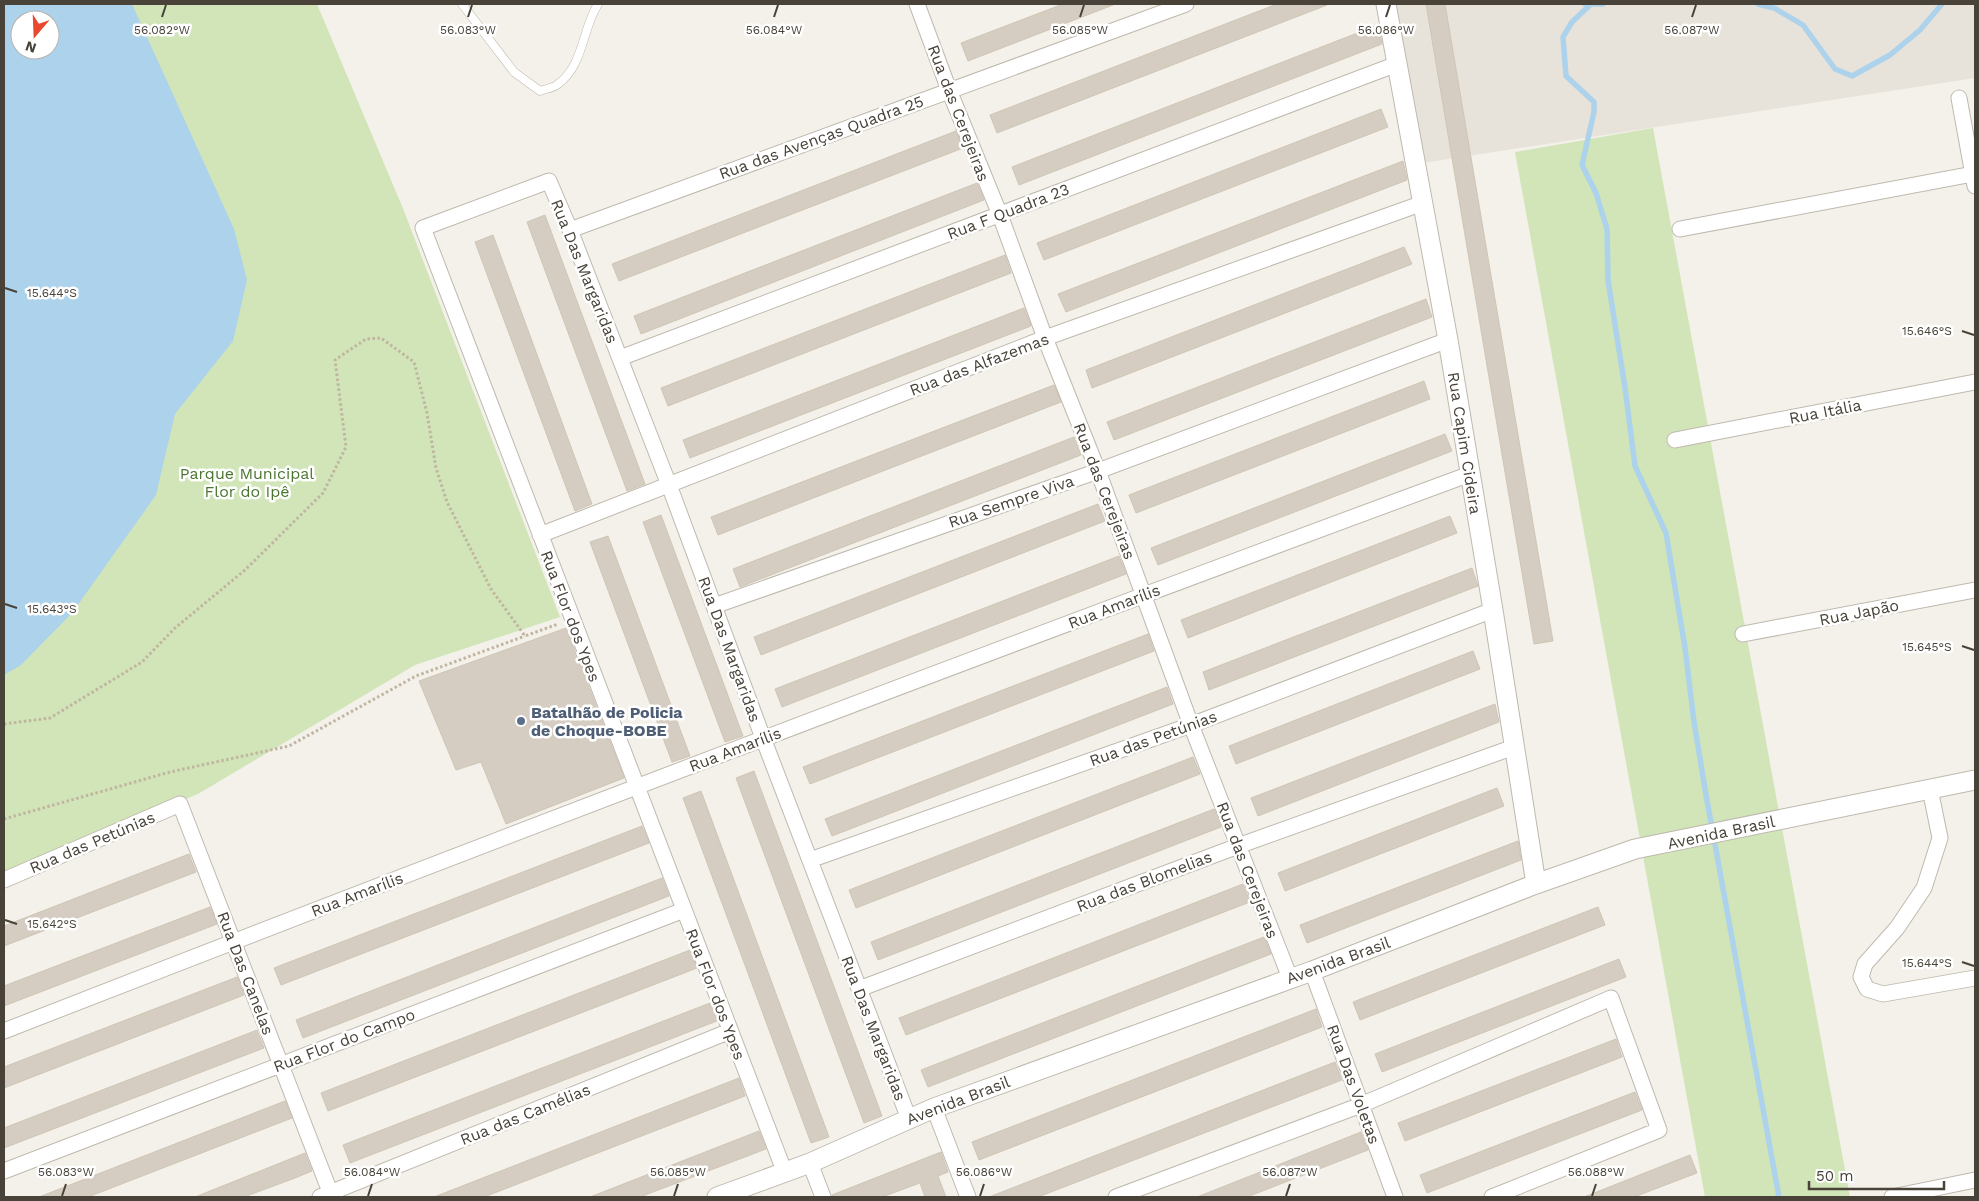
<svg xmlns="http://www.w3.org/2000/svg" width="1979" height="1201" font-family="'Work Sans',sans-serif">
<rect width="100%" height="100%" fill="#f4f1eb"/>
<path fill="#e8e3da" d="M1389 4H1975V78L1416 164Z"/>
<path fill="#d1e5b8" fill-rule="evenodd" d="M4 4H317L404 211 560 617 415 665 198 794 4 874ZM20 20H50V50H20Z
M1653 128 1850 1197H1705L1515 152Z"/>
<path fill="#add2eb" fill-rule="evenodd" d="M4 4H132L234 229 247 280 233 341 175 414 156 495 72 613 21 665 4 675ZM20 20H50V50H20Z"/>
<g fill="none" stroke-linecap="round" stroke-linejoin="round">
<path stroke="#add2eb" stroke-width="5.5" d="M1585 4H1603
M1758 4 1774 8 1803 25 1835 69 1852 76 1890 55 1920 30 1942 4
M1590 5 1572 22 1563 37 1566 76 1594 102V112L1582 165 1596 193 1607 229 1608 280 1625 388 1635 466 1666 533 1685 648 1694 722 1706 795 1779 1197"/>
</g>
<path fill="#d5cdc1" stroke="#cfc5b5" d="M1063 4 1113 5 968 61 961 43Z
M1277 4 1327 5 997 133 990 115Z
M1426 4H1445L1553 641 1534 644Z
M1378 25 1382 44 1019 185 1012 167Z
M1381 109 1388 127 1044 260 1037 243Z
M956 131 963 148 619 281 612 264Z
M1403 161 1407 180 1066 312 1058 294Z
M977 183 984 200 641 334 634 316Z
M545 215 645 484 627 491 527 222Z
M493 235 592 504 575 511 475 242Z
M1404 247 1412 264 1092 388 1086 370Z
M1005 255 1011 273 668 406 661 388Z
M1426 299 1432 317 1114 440 1107 422Z
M1024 308 1031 326 690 458 683 440Z
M1424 381 1430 399 1136 513 1129 495Z
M1054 385 1061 402 718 535 711 517Z
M1445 434 1452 451 1158 565 1151 548Z
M1074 437 1081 455 740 587 733 569Z
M1098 504 1105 521 761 655 754 637Z
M661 515 743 736 725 742 643 522Z
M1450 516 1457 533 1188 638 1181 620Z
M608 536 690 756 672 762 590 542Z
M1119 556 1126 574 782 707 775 689Z
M1472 568 1478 586 1209 690 1203 672Z
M566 628 624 778 506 824 481 762 456 770 419 681Z
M1148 634 1154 651 810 784 803 767Z
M1473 651 1480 669 1236 764 1229 746Z
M1167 687 1173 704 832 836 825 819Z
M1495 704 1499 722 1258 816 1251 798Z
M1193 757 1200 774 856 908 849 890Z
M754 771 882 1116 864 1123 736 778Z
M1497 788 1504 806 1285 891 1278 873Z
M701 791 829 1137 811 1143 683 798Z
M1214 809 1221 827 878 960 871 942Z
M642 826 649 843 281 985 274 968Z
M1518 841 1521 860 1307 943 1300 925Z
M189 854 196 872 4 946V926Z
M662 878 669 896 303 1038 296 1020Z
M1243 884 1250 902 906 1035 899 1018Z
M210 907 217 924 4 1006V986Z
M1598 907 1605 925 1360 1020 1353 1002Z
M1264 937 1271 954 928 1087 921 1070Z
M690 950 697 968 328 1111 321 1093Z
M1619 959 1626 977 1382 1072 1375 1054Z
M237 977 244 995 4 1088V1067Z
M710 1003 717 1021 350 1163 343 1145Z
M1316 1009 1322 1027 979 1160 972 1142Z
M257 1030 264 1048 4 1148V1128Z
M1616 1039 1622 1057 1405 1141 1398 1123Z
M1335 1062 1342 1080 1038 1197H989Z
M739 1078 745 1096 484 1197H434Z
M1635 1092 1642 1110 1427 1193 1420 1175Z
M285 1101 292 1118 88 1197H39Z
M759 1131 766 1149 640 1197H590Z
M1361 1132 1368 1150 1247 1197H1197Z
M941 1152 948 1172 938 1176 946 1197H925L920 1183 882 1197H832V1195Z
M305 1153 312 1171 295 1178 244 1197H195Z
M1690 1155 1697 1173 1634 1197H1584Z"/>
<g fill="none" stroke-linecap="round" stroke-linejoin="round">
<g stroke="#bfb9ae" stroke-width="9">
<path id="service" d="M462 4 514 72 540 91C545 89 554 88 558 84 584 65 582 29 598 4"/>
</g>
<g stroke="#bfb9ae" stroke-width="17">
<path id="minor" d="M917 4 949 90 1000 215 1045 338 1098 471 1191 725 1290 978
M1959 98 1975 186
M1680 229 1973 174
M570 230 1186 4
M620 358 1397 64
M1675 440 1975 382
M540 535 1045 338 1423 203
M714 606 1098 471 1448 340
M1743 634 1975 590
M1930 789 1940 838 1924 888 1897 928 1865 964 1861 977 1867 989 1883 994 1975 978
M810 860 1191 725 1493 610
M4 880 180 804 332 1197
M1312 971 1395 1197
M859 989 1238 846 1514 747
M4 1031C491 841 979 655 1470 474
M934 1108 968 1197
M810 1163 823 1197
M4 1171 684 910
M785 1173 423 228 549 181 570 230 669 485 763 738 909 1119
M320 1197 730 1031
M1116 1197 1361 1105 1611 998 1659 1130 1492 1197
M1892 1197 1975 1180"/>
</g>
<g stroke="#bfb9ae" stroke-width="21">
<path id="tertiary" d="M1386 4 1448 340 1493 610 1536 884
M717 1197 810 1163 934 1108 1312 971 1536 884 1635 849 1975 780"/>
</g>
<path stroke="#c0b5a1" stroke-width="3" stroke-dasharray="2.5 2.5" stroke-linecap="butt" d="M4 724 50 718 142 662 175 628 245 570 323 493 346 447 335 360 366 339 381 338 414 362 427 413 436 468 447 502 491 589 525 636 558 624
M4 819 170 772 289 746 416 676 525 636"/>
<use href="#service" stroke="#fff" stroke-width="8"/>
<use href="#minor" stroke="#fff" stroke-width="15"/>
<use href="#tertiary" stroke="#fff" stroke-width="19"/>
</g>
<path fill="none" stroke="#484239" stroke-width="2" d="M162 17 166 5M468 17 472 5M774 17 778 5M1080 17 1084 5M1386 17 1390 5M1692 17 1696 5M5 288 17 292M1962 331 1974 335M5 604 17 608M1962 646 1974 650M5 920 17 924M1962 962 1974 966M62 1196 66 1184M368 1196 372 1184M674 1196 678 1184M980 1196 984 1184M1286 1196 1290 1184M1592 1196 1596 1184"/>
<circle fill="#5c6f8a" stroke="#fff" stroke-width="2" cx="521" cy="721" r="5"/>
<g text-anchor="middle" stroke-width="5" stroke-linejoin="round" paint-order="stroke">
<g font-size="16" fill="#484239" stroke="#fff">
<text transform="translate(959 113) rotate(69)" y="6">Rua das Cerejeiras</text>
<text transform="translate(821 137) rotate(-20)" y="6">Rua das Avenças Quadra 25</text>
<text transform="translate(1008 211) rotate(-21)" y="6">Rua F Quadra 23</text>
<text transform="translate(585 271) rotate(68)" y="6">Rua Das Margaridas</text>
<text transform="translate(979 364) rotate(-21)" y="6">Rua das Alfazemas</text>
<text transform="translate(1825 411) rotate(-11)" y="6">Rua Itália</text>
<text transform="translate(1465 443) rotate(81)" y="6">Rua Capim Cideira</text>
<text transform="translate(1105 491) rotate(69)" y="6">Rua das Cerejeiras</text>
<text transform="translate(1011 501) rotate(-19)" y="6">Rua Sempre Viva</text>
<text transform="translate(1114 606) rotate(-21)" y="6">Rua Amarílis</text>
<text transform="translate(1859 612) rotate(-11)" y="6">Rua Japão</text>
<text transform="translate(571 616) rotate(69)" y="6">Rua Flor dos Ypes</text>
<text transform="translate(730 649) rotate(70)" y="6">Rua Das Margaridas</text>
<text transform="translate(1153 738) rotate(-20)" y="6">Rua das Petúnias</text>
<text transform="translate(735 749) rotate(-21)" y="6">Rua Amarílis</text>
<text transform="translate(1721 832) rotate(-12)" y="6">Avenida Brasil</text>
<text transform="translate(92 842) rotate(-23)" y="6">Rua das Petúnias</text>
<text transform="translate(1248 870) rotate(69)" y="6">Rua das Cerejeiras</text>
<text transform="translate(1144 881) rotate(-21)" y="6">Rua das Blomelias</text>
<text transform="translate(357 894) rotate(-21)" y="6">Rua Amarílis</text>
<text transform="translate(1338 960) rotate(-20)" y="6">Avenida Brasil</text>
<text transform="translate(246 973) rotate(69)" y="6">Rua Das Canelas</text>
<text transform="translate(716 994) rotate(69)" y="6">Rua Flor dos Ypes</text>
<text transform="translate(874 1028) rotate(69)" y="6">Rua Das Margaridas</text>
<text transform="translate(344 1040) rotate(-21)" y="6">Rua Flor do Campo</text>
<text transform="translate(1354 1084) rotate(70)" y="6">Rua Das Voletas</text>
<text transform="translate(958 1100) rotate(-21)" y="6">Avenida Brasil</text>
<text transform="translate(525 1114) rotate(-22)" y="6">Rua das Camélias</text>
</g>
<g font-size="16" fill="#4b7630" stroke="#fff">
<text x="247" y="479">Parque Municipal<tspan x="247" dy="18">Flor do Ipê</tspan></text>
</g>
<g font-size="16" font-weight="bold" fill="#4e5e75" stroke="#fff" text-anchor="start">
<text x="531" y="718">Batalhão de Policia<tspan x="531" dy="18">de Choque-BOBE</tspan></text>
</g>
</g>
<g font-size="12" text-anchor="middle" fill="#484239" stroke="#fff" stroke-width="5" stroke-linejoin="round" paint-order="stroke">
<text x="162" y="34">56.082°W</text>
<text x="468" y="34">56.083°W</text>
<text x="774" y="34">56.084°W</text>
<text x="1080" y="34">56.085°W</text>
<text x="1386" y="34">56.086°W</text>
<text x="1692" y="34">56.087°W</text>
<text x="52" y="297">15.644°S</text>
<text x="1927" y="335">15.646°S</text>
<text x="52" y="613">15.643°S</text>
<text x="1927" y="651">15.645°S</text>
<text x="52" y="928">15.642°S</text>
<text x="1927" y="967">15.644°S</text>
<text x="66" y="1176">56.083°W</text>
<text x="372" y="1176">56.084°W</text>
<text x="678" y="1176">56.085°W</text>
<text x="984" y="1176">56.086°W</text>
<text x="1290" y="1176">56.087°W</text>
<text x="1596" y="1176">56.088°W</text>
</g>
<rect width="1979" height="1201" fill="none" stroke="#484239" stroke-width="10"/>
<g transform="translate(35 35) rotate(199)"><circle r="24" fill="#ffffff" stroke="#b6b3b0"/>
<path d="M0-4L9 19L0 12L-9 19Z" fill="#e9492e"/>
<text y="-8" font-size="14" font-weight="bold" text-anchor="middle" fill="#484239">N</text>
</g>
<path d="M1809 1181v8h135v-8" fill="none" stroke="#484239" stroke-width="2.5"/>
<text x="1816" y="1181" font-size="15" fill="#484239" stroke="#ffffff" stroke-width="4" paint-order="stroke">50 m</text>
</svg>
